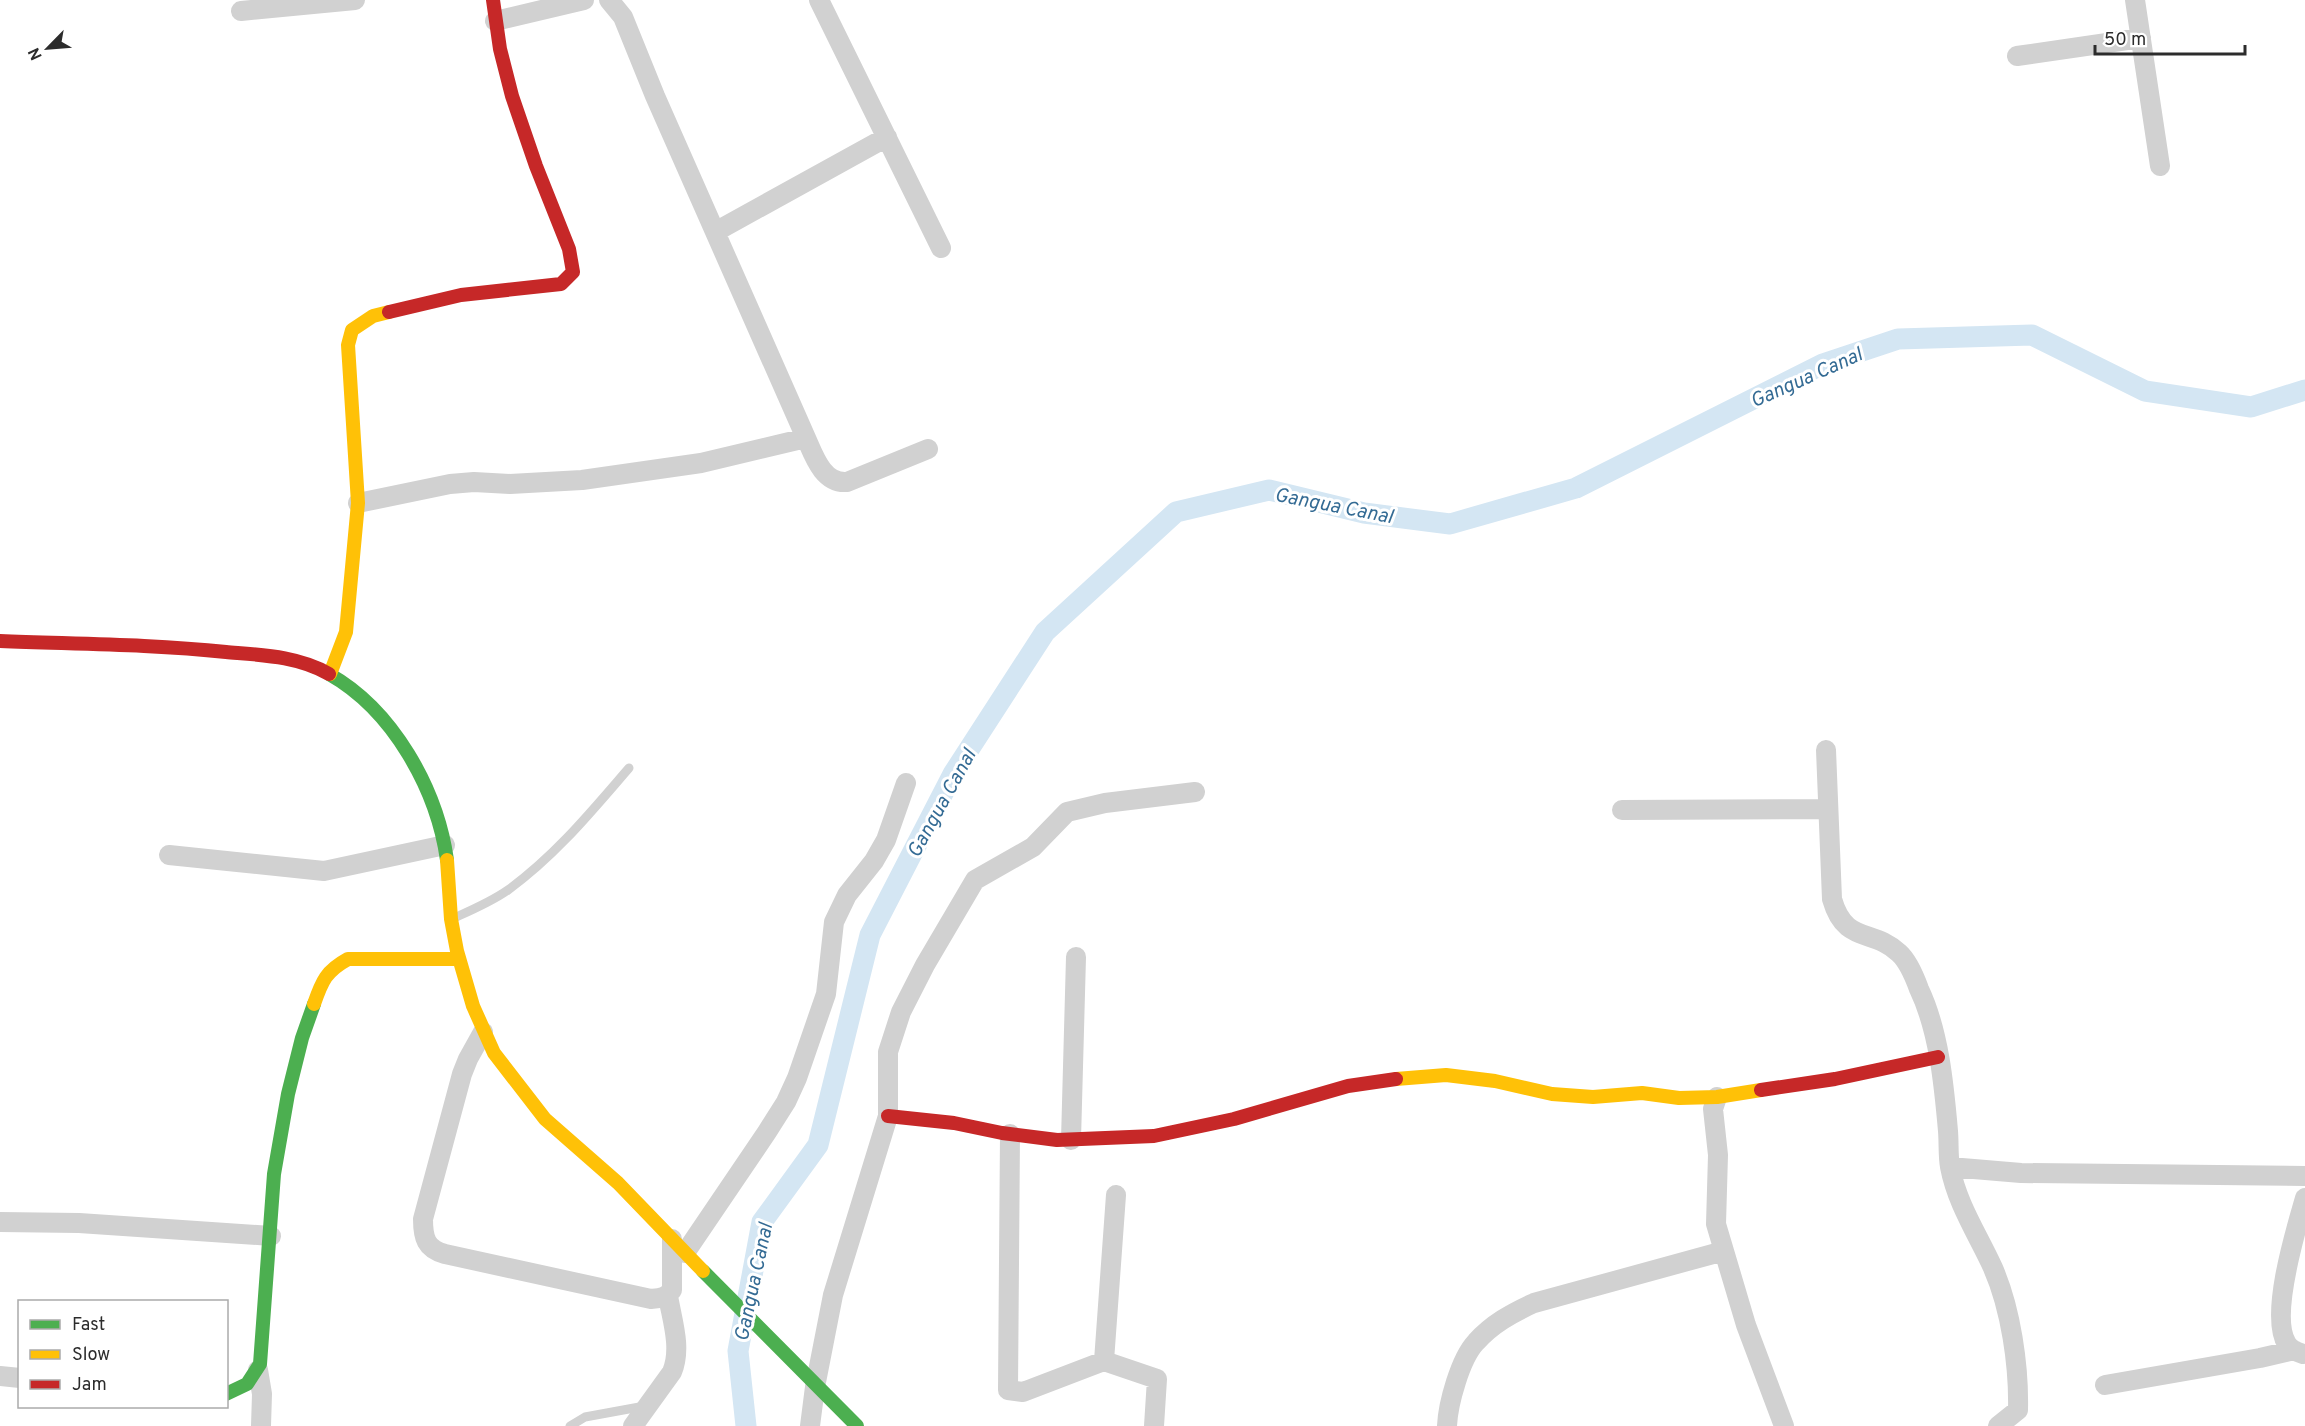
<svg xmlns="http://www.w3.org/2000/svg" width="2305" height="1426" font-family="Overpass,sans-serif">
<rect width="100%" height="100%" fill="#fff"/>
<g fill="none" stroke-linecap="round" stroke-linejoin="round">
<path stroke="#d4e6f3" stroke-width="21" d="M746 1426 738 1351 762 1222 818 1145 870 935 953 774 1045 632 1176 512 1269 490 1364 513 1450 524 1576 488 1823 364 1898 339 2032 335 2145 391 2251 407 2305 390"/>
<path stroke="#d1d1d1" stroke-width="9" d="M454 918C472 910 491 902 508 890 555 856 591 812 629 768
M570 1426 585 1417 645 1406"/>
<path stroke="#d1d1d1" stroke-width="20" d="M609 0 623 17 655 96 806 438C814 456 823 484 847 482L928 449
M819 0 941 248
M2135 0 2160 166
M241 11 355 0
M495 21 584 0
M2017 56 2141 38
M715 232 887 137
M358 503 450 484 474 482 510 484 582 480 701 463 806 438
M1826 750 1832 899C1845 945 1873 928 1899 953 1908 961 1915 978 1919 989 1939 1031 1944 1085 1948 1131 1949 1143 1948 1156 1950 1167 1957 1204 1978 1235 1993 1268 2011 1309 2019 1366 2018 1410L1998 1426
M1622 810 1828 809
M169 855 324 871 445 845
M483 1032 468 1059 462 1074 423 1219C423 1238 426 1249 445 1254L651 1299C661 1298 666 1298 672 1290V1239
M1717 1097 1713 1109 1718 1155 1716 1224 1746 1325 1784 1426
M1010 1134 1008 1390 1023 1392 1104 1361 1157 1379 1154 1426
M1071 1140 1076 957
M1950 1167 2021 1173 2305 1176
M0 1222 79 1223 271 1236
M685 1253 767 1132 786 1102 797 1078 826 994 834 922 847 895 874 861 886 840 906 783
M2303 1354C2297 1352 2291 1350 2287 1344 2269 1317 2296 1229 2305 1198
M1104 1361 1116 1195
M258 1370 262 1394 261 1426
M0 1376 20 1378
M2105 1385 2260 1358 2294 1350
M633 1426 672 1372C682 1348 672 1320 668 1296
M810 1426 815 1387 833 1295 888 1116V1052L901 1012 925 965 975 880 1033 847 1067 812 1105 803 1195 792
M1447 1426C1448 1404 1460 1359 1476 1342 1492 1324 1512 1313 1534 1303L1724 1251"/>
<path stroke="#4caf50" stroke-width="14" d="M329 674C393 710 437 789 447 860
M703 1271 857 1426
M226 1394 247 1384 260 1364 274 1174 288 1094 302 1038 314 1004"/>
<path stroke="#ffc107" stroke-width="14" d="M330 674 346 632 358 503 348 345 352 330 373 316 389 312
M447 860 451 919 457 951 473 1006 494 1053 545 1119 618 1183 703 1271
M314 1004C322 981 326 971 348 959H458
M1396 1079 1446 1075 1495 1081 1552 1094 1593 1097 1642 1093 1679 1098 1717 1097 1761 1090"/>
<path stroke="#c62828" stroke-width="14" d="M389 312 461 295 561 284 573 272 569 249 536 166 512 96 500 49 493 0
M0 641C75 644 151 644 226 652 261 655 298 656 329 674
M1761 1090 1835 1079 1938 1057
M888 1116 954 1123 1002 1133 1057 1140 1154 1136 1234 1119 1348 1086 1396 1079"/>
</g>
<g text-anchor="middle" stroke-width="6" stroke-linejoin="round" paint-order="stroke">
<g font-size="20" font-style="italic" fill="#346b94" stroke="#fff">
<text transform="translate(1806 377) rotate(-24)" y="7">Gangua Canal</text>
<text transform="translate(1334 505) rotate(11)" y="7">Gangua Canal</text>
<text transform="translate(941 803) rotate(-61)" y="7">Gangua Canal</text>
<text transform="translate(753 1282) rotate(-78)" y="7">Gangua Canal</text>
</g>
</g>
<rect x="18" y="1300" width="210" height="108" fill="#ffffff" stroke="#ababab" stroke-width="1.5"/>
<rect x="30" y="1320" width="30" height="9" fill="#4caf50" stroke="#ababab" stroke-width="1.5"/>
<text x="72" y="1330" font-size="18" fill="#2c2c2c">Fast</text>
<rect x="30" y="1350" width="30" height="9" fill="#ffc107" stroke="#ababab" stroke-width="1.5"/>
<text x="72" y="1360" font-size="18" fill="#2c2c2c">Slow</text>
<rect x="30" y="1380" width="30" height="9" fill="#c62828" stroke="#ababab" stroke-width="1.5"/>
<text x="72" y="1390" font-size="18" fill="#2c2c2c">Jam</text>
<g transform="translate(48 48) rotate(245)" stroke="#ffffff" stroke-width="4.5" paint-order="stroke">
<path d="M0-4.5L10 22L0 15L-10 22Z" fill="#2c2c2c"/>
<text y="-9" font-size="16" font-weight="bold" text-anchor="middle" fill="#2c2c2c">N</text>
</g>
<path d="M2095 45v9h150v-9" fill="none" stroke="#2c2c2c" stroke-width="3"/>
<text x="2104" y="45" font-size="18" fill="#2c2c2c" stroke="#ffffff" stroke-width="4.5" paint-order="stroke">50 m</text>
</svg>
